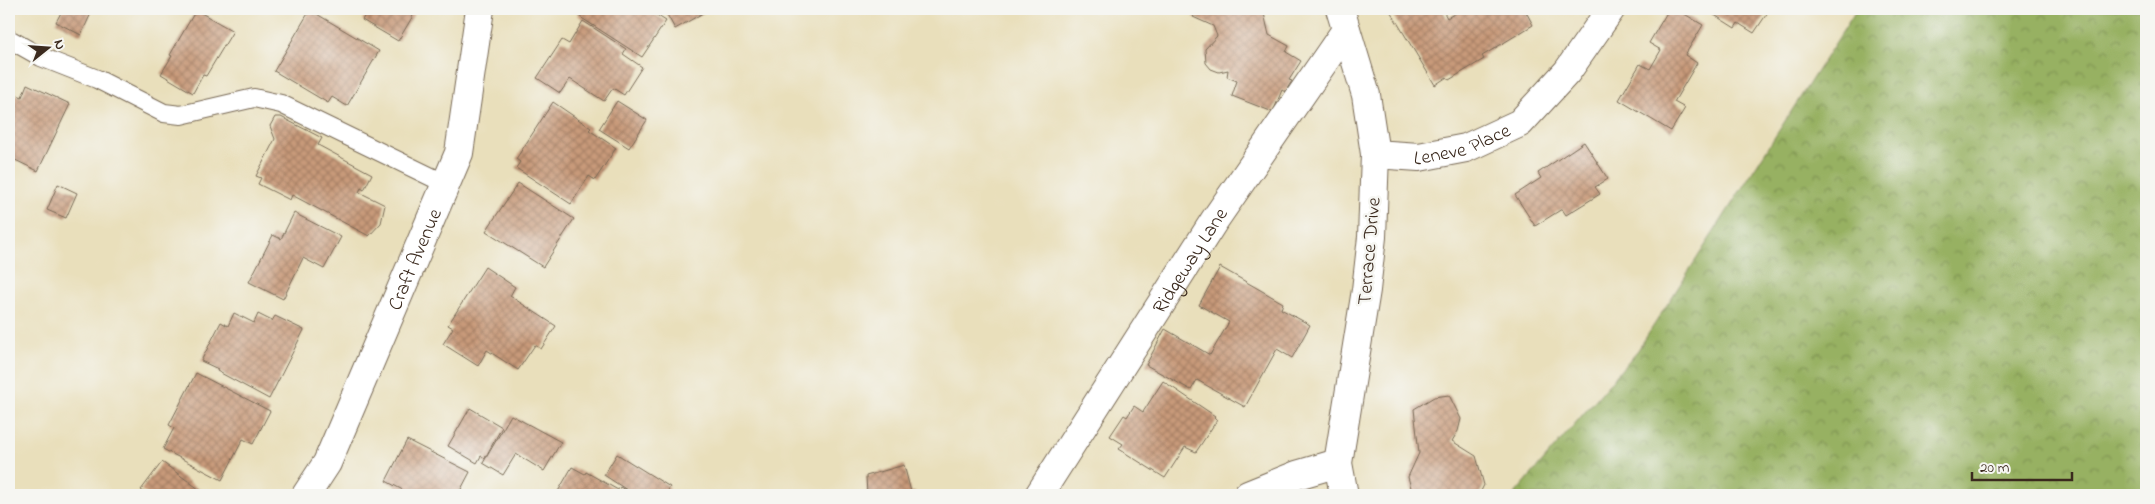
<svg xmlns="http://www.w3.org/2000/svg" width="2155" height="504" font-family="'Indie Flower',sans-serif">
<defs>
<pattern id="forest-crowns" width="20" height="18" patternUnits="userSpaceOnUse" patternTransform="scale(1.25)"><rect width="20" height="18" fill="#97b162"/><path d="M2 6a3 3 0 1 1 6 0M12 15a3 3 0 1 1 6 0" fill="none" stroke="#7c9050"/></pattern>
<pattern id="building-cross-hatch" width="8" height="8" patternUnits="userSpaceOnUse" patternTransform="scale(1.25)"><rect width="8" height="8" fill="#c89a7a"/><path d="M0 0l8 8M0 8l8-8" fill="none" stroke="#a47e63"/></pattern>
</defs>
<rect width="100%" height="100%" fill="#f6f6f2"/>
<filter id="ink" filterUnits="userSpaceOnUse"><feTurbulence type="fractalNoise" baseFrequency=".02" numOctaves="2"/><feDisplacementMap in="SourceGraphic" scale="10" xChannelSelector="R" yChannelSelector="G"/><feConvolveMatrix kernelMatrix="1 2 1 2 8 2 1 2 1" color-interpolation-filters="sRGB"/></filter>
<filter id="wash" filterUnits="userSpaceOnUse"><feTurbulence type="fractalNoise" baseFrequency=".0096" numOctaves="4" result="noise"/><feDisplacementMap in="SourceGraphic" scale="20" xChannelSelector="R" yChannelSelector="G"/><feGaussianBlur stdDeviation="1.12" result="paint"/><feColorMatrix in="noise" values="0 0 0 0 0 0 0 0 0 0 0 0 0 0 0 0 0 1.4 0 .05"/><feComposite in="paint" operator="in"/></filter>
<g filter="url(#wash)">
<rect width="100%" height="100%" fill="#e9dfbb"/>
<path fill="url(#forest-crowns)" stroke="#696e40" d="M1857 9H2146V495H1514L1638 350Z"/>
<g id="blocks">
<path fill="url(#building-cross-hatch)" d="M63 9H93L81 35 56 22Z
M369 9H417L398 41 362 20Z
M581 9H647L666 21 642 57 577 15Z
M664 9H710L675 29Z
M1198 9H1219L1232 13 1234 9H1263L1269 35 1289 46 1286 52 1301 61 1289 80 1292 81 1285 92 1282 90 1273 112 1232 96 1237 81 1227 77 1228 70 1219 72 1211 69 1206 63 1205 49 1217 36 1213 26 1193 17Z
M1389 9H1442L1447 18 1463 9H1519L1521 12 1525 10 1533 25 1482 56 1484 59 1449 80 1447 77 1435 85Z
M1669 9H1676L1703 25 1685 55 1697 63 1674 102 1685 108 1671 131 1619 100 1640 64 1650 69 1661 50 1649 43Z
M1705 9H1770L1754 33 1738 23 1735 28Z
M196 10 233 31 206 76 203 75 193 93 161 74 172 56 170 55Z
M310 10 379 51 347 106 332 97 328 103 274 71Z
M583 21 626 49 623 54 642 67 624 95 613 88 604 101 570 79 560 93 537 78 562 40 569 44Z
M27 84 70 104 38 171 9 157V103L13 93 22 97Z
M617 101 647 120 629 148 599 129Z
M553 102 591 128 589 130 616 148 595 180 589 176 571 204 516 168 520 162 516 159Z
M275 117H281L322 138 318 145 372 174 364 190 361 188 359 192 385 205 381 223 369 236 292 195 290 200 258 184 261 178 256 176 275 139 270 126Z
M1584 142 1608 179 1595 187 1600 194 1566 215 1562 209 1535 226 1515 195 1541 178 1538 173Z
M518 183 574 219 543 267 486 231Z
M58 184 77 193 66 218 47 210Z
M294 213 341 237 324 269 303 258 283 299 249 282 273 235 281 239Z
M485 267 515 287 510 296 556 326 541 349 535 345 518 370 487 350 478 366 443 344 453 328 448 325Z
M1220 267 1283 303 1281 309 1310 325 1292 358 1277 349 1245 407 1197 380 1191 390 1146 365 1165 329 1210 355 1229 322 1199 305Z
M234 313 254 323 258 314 272 321 275 316 304 330 269 399 217 371 218 369 201 361 221 322 228 326Z
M196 373 270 411 253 444 243 439 222 480 163 449 174 428 169 425Z
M1163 381 1215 416 1214 417 1217 420 1196 452 1185 447 1165 478 1119 449 1123 444 1110 436 1124 415 1127 417 1134 406 1143 412Z
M1449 395 1461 419 1458 431 1452 441 1476 456 1484 485 1479 495H1413L1408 477 1419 453 1414 409 1434 397Z
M470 408 502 427 485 458 481 456 477 463 448 446Z
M511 415 561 442 544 471 516 454 503 475 483 463Z
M407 440 470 472 458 495H412L386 481Z
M617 454 670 487 665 495H640L632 490 630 492 604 475Z
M162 462 207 495H148L141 490Z
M904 465 911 492H915L916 495H867L866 476Z
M572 467 585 474 586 472 618 490 620 487 634 495H556Z"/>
</g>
</g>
<g filter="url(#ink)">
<use href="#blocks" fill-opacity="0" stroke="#786955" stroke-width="1"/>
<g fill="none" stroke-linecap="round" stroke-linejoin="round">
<g stroke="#786955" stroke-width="20">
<path id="service" d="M9 39 41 57 97 79 164 113 181 115 254 98 281 104 446 184"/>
</g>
<g stroke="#786955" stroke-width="30">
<g id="minor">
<path d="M1340 9 1366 95 1375 154 1372 237 1366 290 1338 463 1344 495"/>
<path id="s1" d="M1375 154 1419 157 1466 148 1520 123 1567 72 1611 9"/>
<path id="s2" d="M306 495 327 463 459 153 480 9"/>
<path id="s3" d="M1039 495 1214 221 1346 30"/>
<path d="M1248 495 1297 475 1338 463"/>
</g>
</g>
<use href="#service" stroke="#fff" stroke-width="18"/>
<use href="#minor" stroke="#fff" stroke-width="28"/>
</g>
</g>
<g text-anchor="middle" stroke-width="5" stroke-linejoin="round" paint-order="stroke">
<g font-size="20" fill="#3b2a1e" stroke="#f6f6f2">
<text dy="7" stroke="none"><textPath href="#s1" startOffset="89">Leneve Place</textPath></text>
<text transform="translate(1368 251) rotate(-85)" y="7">Terrace Drive</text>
<text dy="7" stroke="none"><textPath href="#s2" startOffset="260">Craft Avenue</textPath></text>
<text dy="7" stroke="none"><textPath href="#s3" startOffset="279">Ridgeway Lane</textPath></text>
</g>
</g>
<rect width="2155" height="504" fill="none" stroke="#f6f6f2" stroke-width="30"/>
<g transform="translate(48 48) rotate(73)" stroke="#f6f6f2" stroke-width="4" paint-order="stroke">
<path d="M0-4L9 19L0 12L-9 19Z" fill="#3b2a1e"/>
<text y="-8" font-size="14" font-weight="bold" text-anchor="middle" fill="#3b2a1e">N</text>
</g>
<path d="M1972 472v8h100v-8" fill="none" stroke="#3b2a1e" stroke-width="2.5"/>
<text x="1980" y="472" font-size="15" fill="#3b2a1e" stroke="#f6f6f2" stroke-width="4" paint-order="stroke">20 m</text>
</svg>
